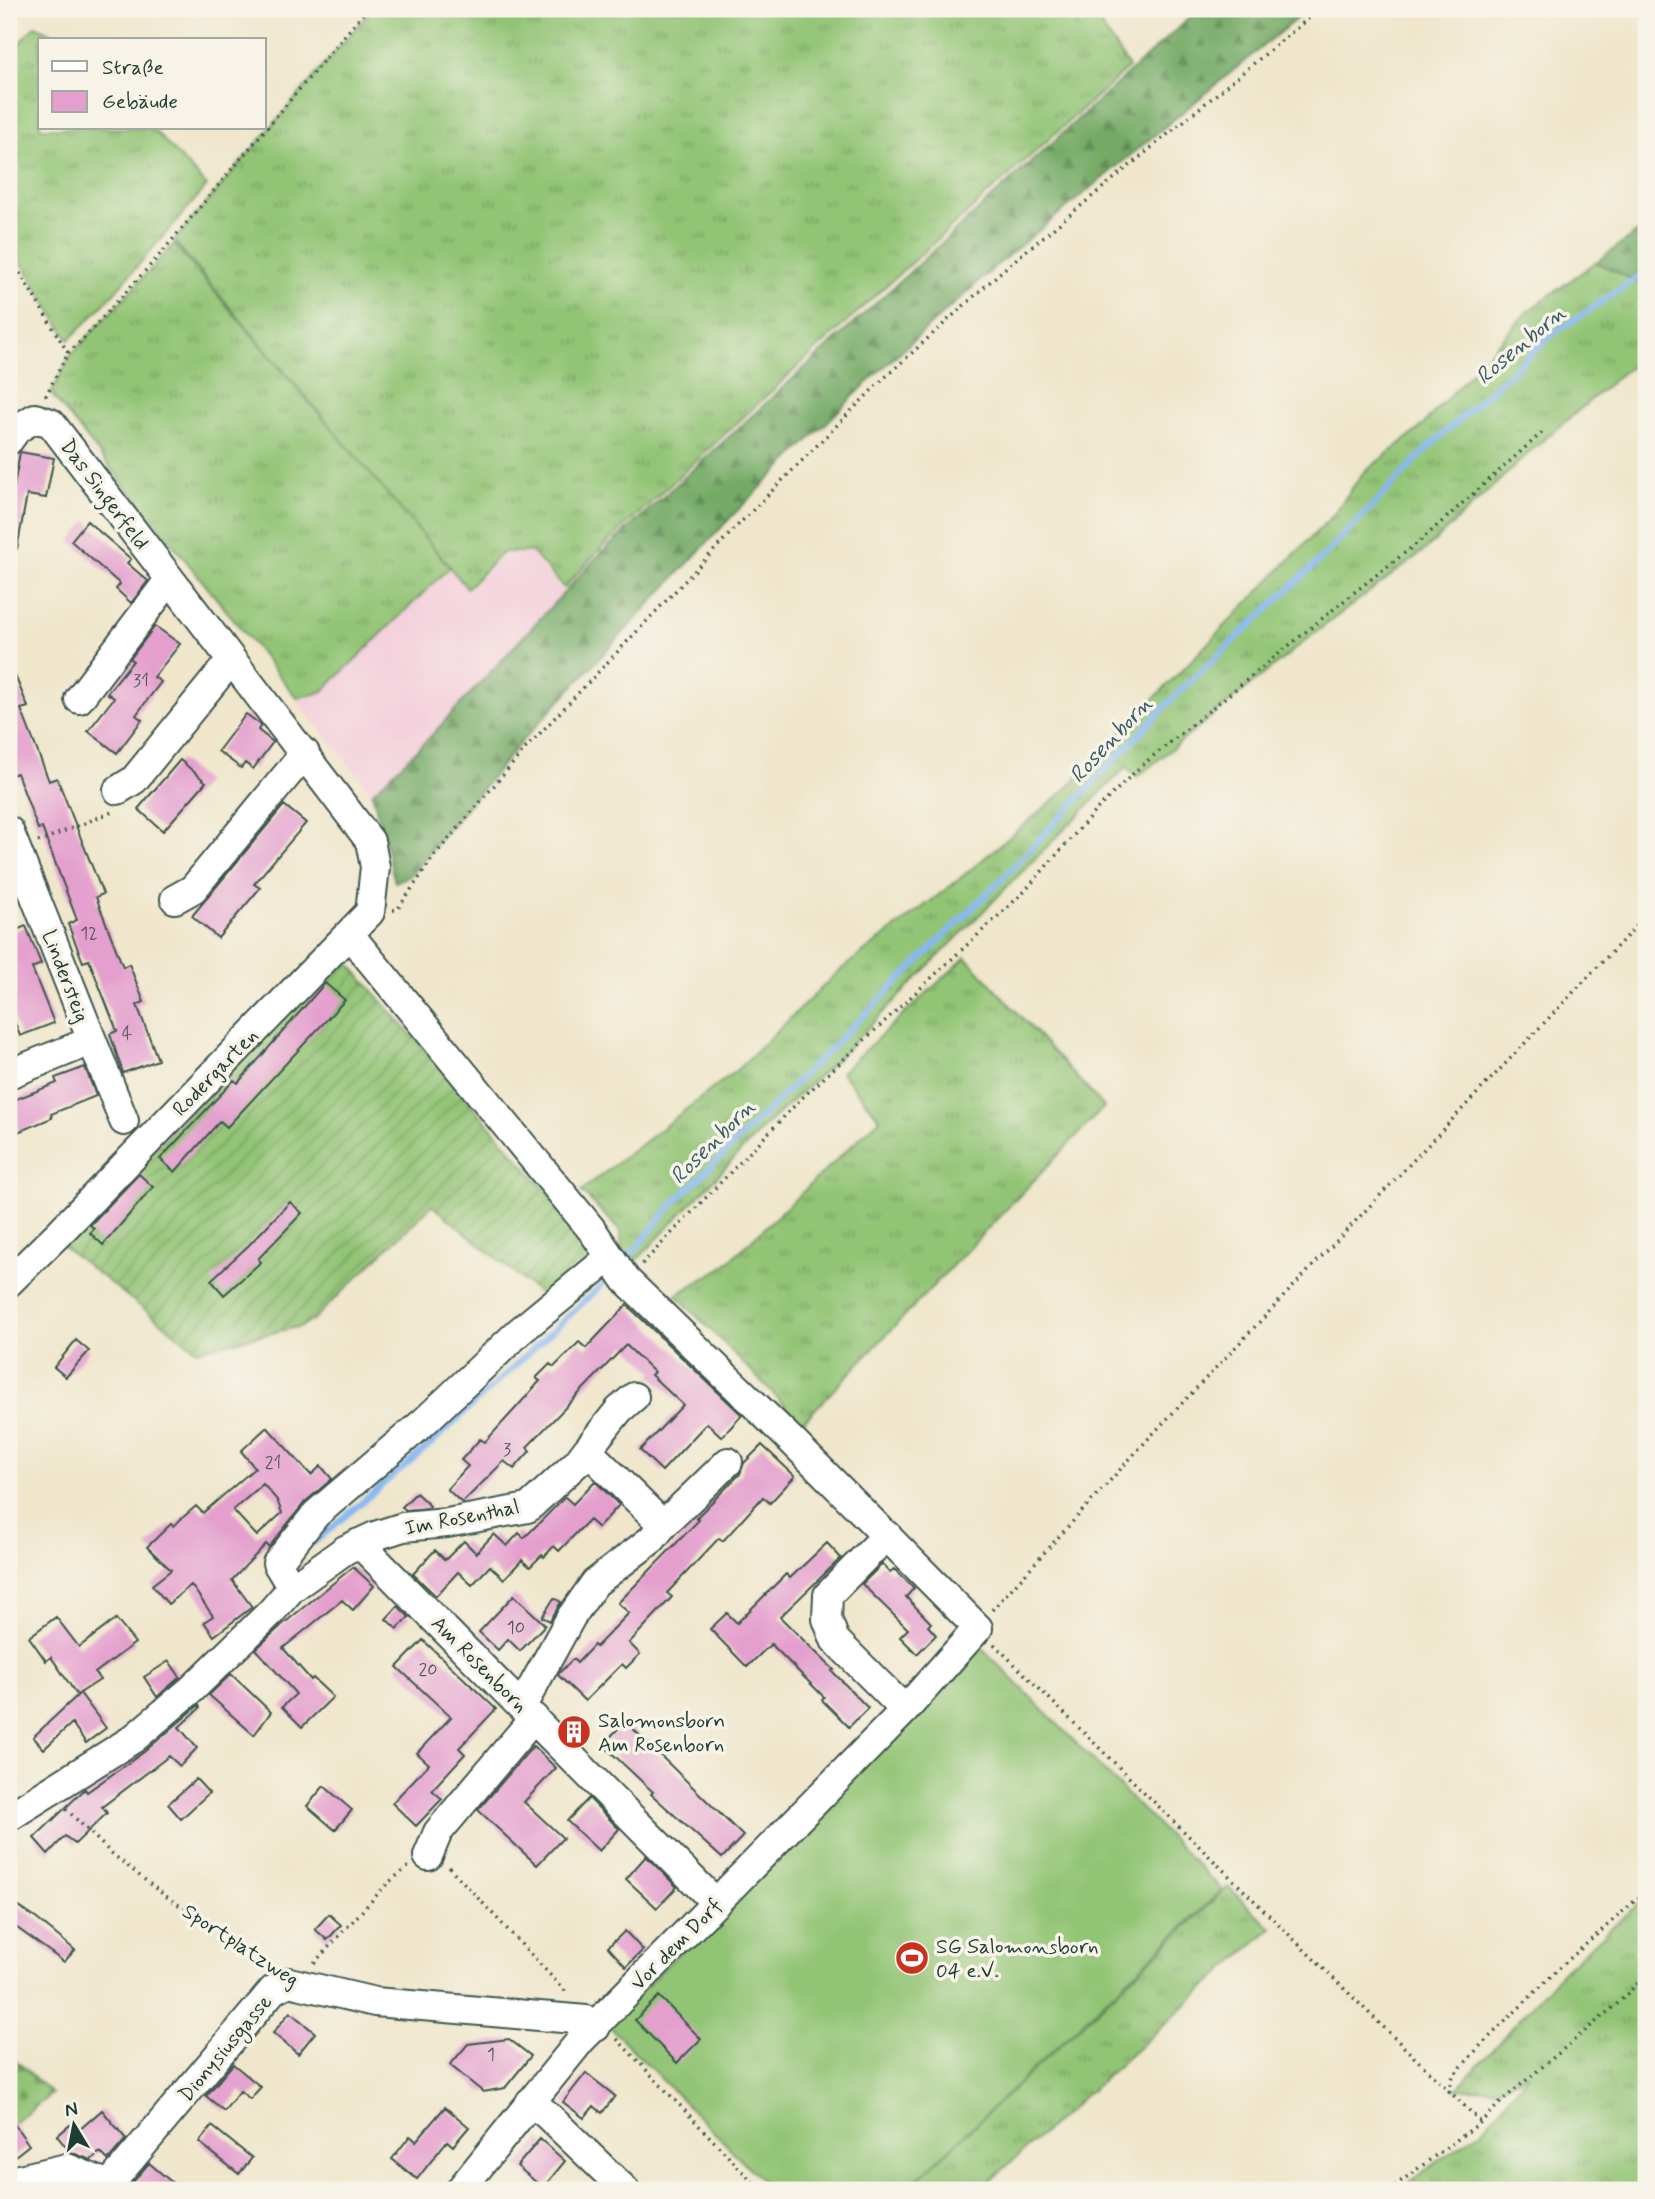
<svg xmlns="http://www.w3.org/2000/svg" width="1655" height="2199" font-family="Mynerve,sans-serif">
<defs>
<pattern id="grass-tufts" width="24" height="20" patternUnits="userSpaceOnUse" patternTransform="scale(1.75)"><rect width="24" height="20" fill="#92c475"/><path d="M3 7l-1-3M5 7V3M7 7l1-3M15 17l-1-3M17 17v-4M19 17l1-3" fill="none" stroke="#77a061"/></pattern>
<pattern id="forest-firs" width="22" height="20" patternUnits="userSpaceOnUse" patternTransform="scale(1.75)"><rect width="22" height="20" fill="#75aa66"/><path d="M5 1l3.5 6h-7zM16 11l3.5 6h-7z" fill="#5f8c55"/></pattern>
<pattern id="cemetery-stones" width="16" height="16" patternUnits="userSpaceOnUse" patternTransform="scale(1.75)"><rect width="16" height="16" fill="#92c475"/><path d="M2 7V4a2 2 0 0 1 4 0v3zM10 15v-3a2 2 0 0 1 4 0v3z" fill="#77a061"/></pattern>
<pattern id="garden-furrows" width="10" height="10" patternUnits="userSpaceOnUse" patternTransform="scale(1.75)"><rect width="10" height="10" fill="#92c475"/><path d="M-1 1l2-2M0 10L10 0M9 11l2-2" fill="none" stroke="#77a061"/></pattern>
</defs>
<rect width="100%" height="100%" fill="#f7f3e8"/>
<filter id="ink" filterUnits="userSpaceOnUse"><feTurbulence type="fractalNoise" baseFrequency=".0143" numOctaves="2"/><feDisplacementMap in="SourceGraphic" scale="14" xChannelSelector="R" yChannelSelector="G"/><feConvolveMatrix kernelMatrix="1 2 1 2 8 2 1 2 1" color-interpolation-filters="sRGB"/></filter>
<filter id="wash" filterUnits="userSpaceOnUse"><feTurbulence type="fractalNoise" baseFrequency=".00686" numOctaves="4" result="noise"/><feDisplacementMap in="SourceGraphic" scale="28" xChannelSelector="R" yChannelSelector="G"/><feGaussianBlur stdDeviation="1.57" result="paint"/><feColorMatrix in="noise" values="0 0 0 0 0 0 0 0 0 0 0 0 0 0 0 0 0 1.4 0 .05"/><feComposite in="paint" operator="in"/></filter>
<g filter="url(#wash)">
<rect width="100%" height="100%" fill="#efe6cb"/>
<path fill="#f4cfdc" d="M505 553 532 554 564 593 429 738 372 793 296 699 323 693 451 568 468 590Z"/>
<path fill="url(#grass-tufts)" stroke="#588054" stroke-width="2" d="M372 9H1090L1129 67 889 283 598 551 564 588 532 552H503L467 588 174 241Z
M35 26 65 40H40V128H152L207 186 105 303 69 340 9 242V54Z
M174 244 450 567 322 692 297 698 51 394 70 356Z
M1596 262 1646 286V357L1621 374 1532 450 1425 550 1316 632 1137 777 1126 767 835 1061 770 1121 638 1259 623 1255 620 1230 581 1191 738 1069 839 971 957 881 1062 793 1333 515 1363 473 1418 430 1528 311Z
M966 957 1104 1107 802 1423 676 1295 724 1266 880 1119 841 1072Z
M1228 1887 1271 1928 980 2190H906Z
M1646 1897V1968L1638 1975 1646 1986V2190H1398L1481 2131 1529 2074 1498 2088 1456 2090 1564 1970Z"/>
<path fill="url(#forest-firs)" stroke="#4a744d" stroke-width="2" d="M1199 9H1308L1003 260 876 374 733 515 521 742 410 876 395 882 372 793 429 738 600 554Z
M1646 226V286L1596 262Z"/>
<path fill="url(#cemetery-stones)" stroke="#588054" stroke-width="2" d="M9 2054 52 2094 9 2127Z"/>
<path fill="url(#garden-furrows)" stroke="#588054" stroke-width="2" d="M341 954 594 1246V1257L546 1299 432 1205 313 1320 302 1326 197 1350 62 1246Z"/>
<path fill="#92c475" stroke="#588054" stroke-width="2" d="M980 1646 1222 1890 906 2190H771L608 2025Z"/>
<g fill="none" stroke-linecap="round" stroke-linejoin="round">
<path stroke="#87b8f3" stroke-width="6" d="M625 1258 636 1249 668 1209 1003 878 1178 693 1321 559 1430 446 1552 335 1646 272
M315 1542 433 1442 604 1283"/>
</g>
<g id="blocks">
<path fill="#e49fce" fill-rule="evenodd" d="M20 452 54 458 46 498 27 495 17 549 9 548V491L13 492Z
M87 521 131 559 127 563 148 581 131 603 116 589 120 584 71 541Z
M155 626 180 644 154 677 161 682 136 715 142 720 117 753 88 731 114 698 107 693 133 661 130 659Z
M9 661 28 707 21 709 49 781 57 778 103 894 96 897 123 967 129 964 144 1002 137 1005 158 1060 123 1073 110 1034 117 1031 89 960 83 962 68 924 77 920 42 828 38 829 17 773 9 776Z
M246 714 261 725 258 730 273 742 253 769 245 763 241 768 218 751Z
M180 760 206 782 163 831 138 809Z
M284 805 306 823 254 884 260 888 218 938 192 916Z
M26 926 41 964 32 968 54 1023 20 1036 9 1006V933Z
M325 983 345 1000 227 1127 220 1121 175 1172 160 1159 234 1080 238 1083Z
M85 1067 96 1096 51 1114 52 1118 18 1132 9 1102 57 1083 55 1078Z
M139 1174 153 1187 103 1245 90 1233 94 1229 90 1225Z
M290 1202 302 1213 258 1259 261 1262 224 1295 211 1280 248 1246Z
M627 1305 742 1415 722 1437 707 1423 662 1471 640 1450 683 1405 651 1375 654 1372 626 1345 527 1447 530 1451 514 1469 504 1461 462 1503 447 1489 468 1466 461 1460 480 1439 485 1442 515 1409 540 1381 536 1378 550 1364 554 1367 579 1342 586 1348Z
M76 1340 89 1351 66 1377 54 1367Z
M267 1427 311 1475 321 1466 332 1479 305 1502 269 1547 266 1544 232 1580 252 1607 214 1636 204 1622 213 1616 191 1585 168 1604 152 1585 171 1570 147 1547 171 1524 173 1526 196 1506 203 1513 255 1468 241 1451ZM263 1484 277 1500 282 1513 257 1536 233 1510Z
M762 1445 795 1476 770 1503 763 1497 723 1541 719 1538 667 1593 672 1597 629 1643 640 1654 626 1668 622 1664 585 1701 558 1675 559 1673 573 1659 577 1663 594 1645 596 1647 629 1613 618 1603 699 1520 696 1518 740 1474 744 1463Z
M595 1481 619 1505 598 1528 589 1520 559 1551 554 1546 544 1557 542 1555 530 1567 522 1560 504 1579 490 1566 472 1585 458 1572 436 1596 413 1574 435 1550 445 1560 464 1541 476 1553 494 1534 507 1546 519 1533 524 1538 565 1497 573 1504Z
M416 1493 430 1506 429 1508 406 1510 402 1507Z
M827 1543 841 1558 780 1617 834 1670 832 1671 868 1708 849 1727 822 1700 824 1697 771 1644 747 1667 710 1629 727 1613 737 1623 786 1574 790 1578Z
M882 1564 890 1572 894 1569 914 1588 906 1597 931 1623 928 1626 936 1635 917 1654 900 1637 908 1629 862 1584Z
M353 1567 374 1586 353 1610 342 1600 283 1648 311 1680 313 1678 333 1697 302 1727 282 1707 296 1694 256 1649 283 1624Z
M514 1595 545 1625 520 1651 508 1639 498 1650 479 1632Z
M554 1598 561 1602 550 1621 542 1617Z
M398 1606 409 1617 397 1629 386 1619Z
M56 1617 79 1647 116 1619 135 1643 95 1673 100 1680 80 1693 106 1728 86 1743 72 1723 44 1749 33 1737 79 1694 77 1695 51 1657 46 1661 29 1637Z
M423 1640 496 1709 459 1748 465 1754 432 1790 442 1799 416 1826 392 1803 429 1764 417 1753 451 1717 397 1667Z
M169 1661 180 1677 157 1697 144 1677Z
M231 1674 271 1712 254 1735 209 1695Z
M199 1705 200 1708 179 1727 197 1748 180 1766 169 1756 102 1807 107 1813 75 1844 65 1836 48 1854 34 1838 85 1789 87 1792 144 1752Z
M625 1721 743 1836 722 1858 651 1794 653 1792 603 1745Z
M533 1746 556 1768 524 1802 563 1838 537 1865 478 1810Z
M196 1779 209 1793 181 1819 168 1804Z
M324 1786 352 1810 335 1830 307 1806Z
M589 1798 619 1829 599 1851 567 1821Z
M646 1856 677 1887 657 1908 626 1879Z
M9 1900 37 1919 75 1950 64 1962 9 1922Z
M329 1914 341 1925 327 1940 315 1929Z
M625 1931 643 1950 626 1967 608 1947Z
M659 1996 701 2039 677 2063 635 2020Z
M290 2012 315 2033 298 2054 273 2033Z
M509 2039 531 2056 505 2088 483 2092 450 2065 468 2044Z
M233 2064 261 2087 250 2099 240 2091 224 2111 206 2096Z
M586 2073 615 2096 602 2113 594 2106 584 2118 563 2102Z
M445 2107 469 2127 453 2146 447 2141 417 2179 392 2159 410 2136 416 2141Z
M102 2110 126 2139 108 2160 100 2152 91 2160 70 2152 57 2136 70 2125 75 2131 79 2130Z
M9 2117 29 2145 9 2161Z
M212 2126 252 2158 239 2174 199 2142Z
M540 2139 565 2161 543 2188 517 2166Z
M149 2163 181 2190H143L133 2182Z"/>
</g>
</g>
<g filter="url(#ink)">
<use href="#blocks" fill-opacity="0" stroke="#3e564b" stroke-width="2"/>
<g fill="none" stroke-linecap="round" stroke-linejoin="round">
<g stroke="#3e564b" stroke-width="32">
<path id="minor" d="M9 440 17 429 35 418 51 423 370 841 375 867 370 912 60 1232 9 1282
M79 699 170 579
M118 790 134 780 231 660
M9 831 124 1121
M175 899 193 889 305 753
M349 934 592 1230 626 1280 792 1441 978 1628 905 1710 581 2040 460 2190
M9 1074 91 1041
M587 1450 619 1410 634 1397
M887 1535 828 1595 827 1619 835 1640 905 1710
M359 1543 716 1903
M292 1588 345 1550 375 1536 403 1527 447 1523 528 1508 578 1462 587 1450 663 1525
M522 1706 571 1617 595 1583 652 1539 663 1525 728 1462
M9 1817 133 1739 192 1689 270 1613 292 1588 277 1563 316 1514 424 1422 520 1331 609 1258
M428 1856 438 1832 534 1718
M530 2102 546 2114 625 2190
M9 2190 15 2180 67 2168 109 2185 273 1990 289 1982 375 2002 586 2020 596 2027"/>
</g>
<path stroke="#3e564b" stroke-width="3.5" stroke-dasharray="2 5" stroke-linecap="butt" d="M9 255 68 353 45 397
M68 353 82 340 157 258 367 9
M38 842 112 812
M393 910H397L435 855 526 748 740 523 880 382 1004 269 1320 9
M642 1264 802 1098 1023 893 1096 810 1141 766 1356 591 1420 541 1545 430
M992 1610 1148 1439 1646 916
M994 1644C1156 1804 1318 1964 1481 2122
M66 1809 110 1852 160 1892 269 1967
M449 1867 568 1994
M314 1963 388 1883 409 1866
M617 2039 760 2190
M1449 2092 1453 2076 1481 2045 1566 1962 1646 1891
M1389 2190 1481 2122 1504 2099 1616 2005 1646 1975"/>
<use href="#minor" stroke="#fff" stroke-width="28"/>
</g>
</g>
<defs>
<g id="building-disc" transform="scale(1.75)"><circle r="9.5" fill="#c8321e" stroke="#f7f3e8"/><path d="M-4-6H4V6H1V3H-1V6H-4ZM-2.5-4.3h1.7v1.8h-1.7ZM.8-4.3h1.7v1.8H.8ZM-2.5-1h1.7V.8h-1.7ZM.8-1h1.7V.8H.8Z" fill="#fff"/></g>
<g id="stadium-disc" transform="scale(1.75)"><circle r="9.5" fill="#c8321e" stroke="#f7f3e8"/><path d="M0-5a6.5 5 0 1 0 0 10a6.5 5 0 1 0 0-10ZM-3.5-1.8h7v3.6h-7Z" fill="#fff"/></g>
</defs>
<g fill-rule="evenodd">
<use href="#building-disc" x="574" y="1732"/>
<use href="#stadium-disc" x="912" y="1958"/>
</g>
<g text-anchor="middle" stroke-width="7" stroke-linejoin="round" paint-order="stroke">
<g font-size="18" fill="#50565a">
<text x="141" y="686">31</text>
<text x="89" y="939">12</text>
<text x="127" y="1039">4</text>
<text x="507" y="1455">3</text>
<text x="273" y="1468">21</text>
<text x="516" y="1633">10</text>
<text x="428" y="1675">20</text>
<text x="491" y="2060">1</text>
</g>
<g font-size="21" fill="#1f3d34" stroke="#f7f3e8">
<text transform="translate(105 494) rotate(53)" y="7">Das Singerfeld</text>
<text transform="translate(66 976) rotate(69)" y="7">Lindersteig</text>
<text transform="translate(215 1072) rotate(-46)" y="7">Rodergarten</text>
<text transform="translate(462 1517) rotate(-11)" y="7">Im Rosenthal</text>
<text transform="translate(480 1664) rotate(45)" y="7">Am Rosenborn</text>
<text transform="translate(676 1944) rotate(-45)" y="7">Vor dem Dorf</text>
<text transform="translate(241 1945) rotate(33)" y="7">Sportplatzweg</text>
<text transform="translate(225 2048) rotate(-50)" y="7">Dionysiusgasse</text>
</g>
<g font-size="21" fill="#1f3d34" stroke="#f7f3e8" text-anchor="start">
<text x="598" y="1727">Salomonsborn<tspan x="598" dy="24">Am Rosenborn</tspan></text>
<text x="936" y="1953">SG Salomonsborn<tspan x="936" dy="24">04 e.V.</tspan></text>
</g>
<g font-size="23" font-style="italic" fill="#395c64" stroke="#f7f3e8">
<text transform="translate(1520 344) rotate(-40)" y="8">Rosenborn</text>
<text transform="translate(1110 739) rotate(-47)" y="8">Rosenborn</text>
<text transform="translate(712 1141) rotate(-45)" y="8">Rosenborn</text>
</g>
</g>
<rect width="1655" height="2199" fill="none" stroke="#f7f3e8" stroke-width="35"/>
<rect x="38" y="38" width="228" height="91" fill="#f7f3e8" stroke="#a1aaa0" stroke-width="2"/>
<rect x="52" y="61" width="35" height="10" fill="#ffffff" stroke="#a1aaa0" stroke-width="2"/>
<text x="102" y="74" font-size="21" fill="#1f3d34">Straße</text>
<rect x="52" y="91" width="35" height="21" fill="#e49fce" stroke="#a1aaa0" stroke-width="2"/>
<text x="102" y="108" font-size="21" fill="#1f3d34">Gebäude</text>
<g transform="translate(74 2125) rotate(350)" stroke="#f7f3e8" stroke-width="5" paint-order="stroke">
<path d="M0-5L12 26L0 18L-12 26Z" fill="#1f3d34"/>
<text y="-10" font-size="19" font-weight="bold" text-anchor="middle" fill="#1f3d34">N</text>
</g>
</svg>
